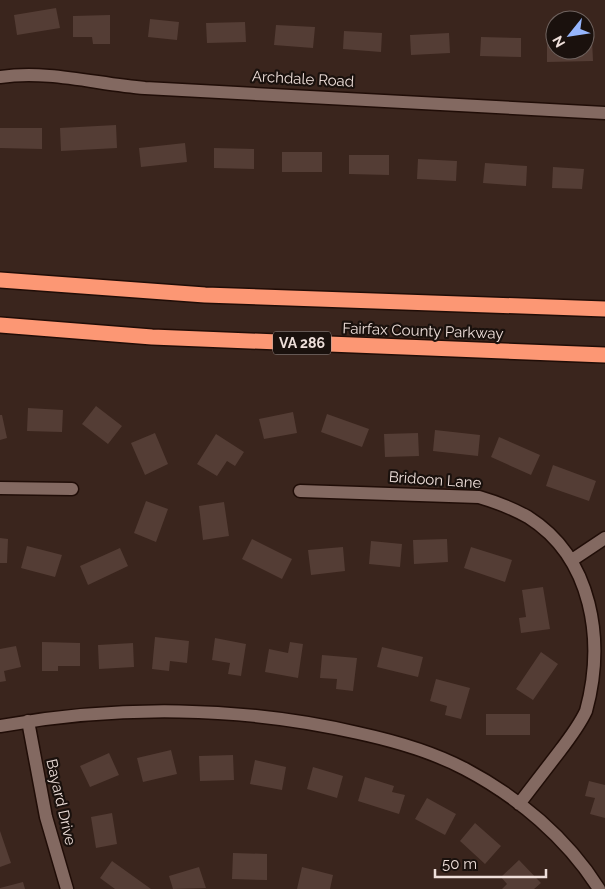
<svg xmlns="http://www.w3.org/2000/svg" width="605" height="889" font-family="Raleway,sans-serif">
<rect width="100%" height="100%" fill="#3a251d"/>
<path fill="#543d35" d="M56 8 60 28 17 35 14 15Z
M110 15V44H93L92 37H73V16Z
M150 19 179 22 177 40 148 37Z
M245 22 246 42 207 43 206 23Z
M276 25 315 27 313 48 274 45Z
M344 31 382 33 381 52 343 49Z
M449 33 450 53 411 55 410 35Z
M481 37 521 38V57L480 56Z
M547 40H555V50H585V40H592L593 61 547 62Z
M116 125 117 148 61 151 60 128Z
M0 128H42V149L0 148Z
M185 143 187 162 141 167 139 148Z
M214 148 254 149V169L214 168Z
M282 152H322V172H282Z
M349 155H389V175L349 174Z
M418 159 457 161 456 181 417 179Z
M485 163 527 166 526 186 483 183Z
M553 167 584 169 582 189 552 188Z
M96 406 122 426 108 444 82 424Z
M28 408 63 410 62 432 27 431Z
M293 412 297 433 264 439 259 419Z
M327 414 369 429 362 447 321 432Z
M0 415H2L7 438 0 440Z
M435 430 480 435 478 456 433 451Z
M155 433 168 464 145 475 131 443Z
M418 433 419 456 385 457 384 434Z
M216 434 244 452 235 466 227 461 217 476 197 464Z
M499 437 540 455 531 475 491 457Z
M553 465 596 481 589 501 546 486Z
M146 501 168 509 156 542 134 533Z
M224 502 229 536 203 540 199 506Z
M0 538 8 539 7 563H0Z
M252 539 292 559 282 579 242 559Z
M447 539 448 562 414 564 413 540Z
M371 541 402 544 400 567 369 564Z
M27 546 62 555 55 577 21 568Z
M343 547 345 571 311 575 308 550Z
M471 547 512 560 505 582 464 568Z
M120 548 128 566 88 585 80 566Z
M543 587 550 629 521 633 519 618 526 617 522 590Z
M155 637 189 641 187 663 170 661 169 671 152 669Z
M215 638 246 644 241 676 228 674 230 663 212 660Z
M42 642 80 643V666H58V671H42Z
M290 642 303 644 298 678 265 672 269 649 288 653Z
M133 643 134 667 99 669 98 645Z
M16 646 21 667 4 671 6 681 0 682V649Z
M382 647 423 657 418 677 377 667Z
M541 652 558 664 533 700 516 689Z
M322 655 357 658 353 691 336 689 337 679 320 678Z
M436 679 470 688 461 719 445 715 447 706 430 701Z
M486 714H530V735H486Z
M171 750 177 774 143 782 137 758Z
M109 753 119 775 90 787 80 766Z
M233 755 234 780 200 781 199 756Z
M255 760 286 767 282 790 250 784Z
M313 767 343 776 337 798 307 789Z
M365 777 394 786 392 792 405 795 399 814 358 801Z
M589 781 605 785V818L590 814 595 798 585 796Z
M427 798 456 814 445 835 415 819Z
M112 813 117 844 96 848 91 817Z
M475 823 501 846 485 864 460 841Z
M0 831 11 863 0 867Z
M233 853 267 854V880L232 879Z
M519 860 541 883 534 889H502L507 884 501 877Z
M112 861 151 889H115L100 878Z
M199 867 206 888 173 889 169 876Z
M302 867 333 875 330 889H297Z
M23 882 25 889H0V888Z"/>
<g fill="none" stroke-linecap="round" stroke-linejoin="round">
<g stroke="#200d07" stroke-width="15">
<path id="minor" d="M0 77C49 70 96 84 145 88L605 113
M0 488 72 489
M300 491 479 497C496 502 512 508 528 517 593 558 605 641 586 711 579 726 569 739 559 752 546 769 533 786 519 804
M572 560 605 538
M28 721 46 817 67 889
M0 726C118 705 241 706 358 733 395 741 431 751 465 769 518 797 567 838 599 889"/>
</g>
<g stroke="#200d07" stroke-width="18">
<path id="highway" d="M0 280 205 295 605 309
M0 325 152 337 605 355"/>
</g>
<use href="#minor" stroke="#836961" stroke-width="12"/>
<use href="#highway" stroke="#fc9774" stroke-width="15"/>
</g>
<g text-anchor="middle" stroke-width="4.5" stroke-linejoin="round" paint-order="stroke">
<rect fill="#1a110d" stroke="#aea19c" stroke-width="1" x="273" y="331.5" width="58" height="23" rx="4"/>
<g font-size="14" font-weight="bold" fill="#eedfda">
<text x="302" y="348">VA 286</text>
</g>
<g font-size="15" fill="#eedfda" stroke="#1a110d">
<text transform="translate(303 79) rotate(3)" y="5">Archdale Road</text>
<text transform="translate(423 331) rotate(2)" y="5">Fairfax County Parkway</text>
<text transform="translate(435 480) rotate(4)" y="5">Bridoon Lane</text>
<text transform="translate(61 802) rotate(77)" y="5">Bayard Drive</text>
</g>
</g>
<g transform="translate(570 35) rotate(240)"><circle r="24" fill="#1a110d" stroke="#6f635f"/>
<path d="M0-4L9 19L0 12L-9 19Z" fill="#96b6fd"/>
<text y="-8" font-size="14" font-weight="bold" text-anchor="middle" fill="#eedfda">N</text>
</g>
<path d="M435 869v8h111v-8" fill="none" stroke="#eedfda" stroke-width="2.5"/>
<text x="442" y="869" font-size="15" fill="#eedfda" stroke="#1a110d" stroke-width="4" paint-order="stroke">50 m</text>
</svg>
